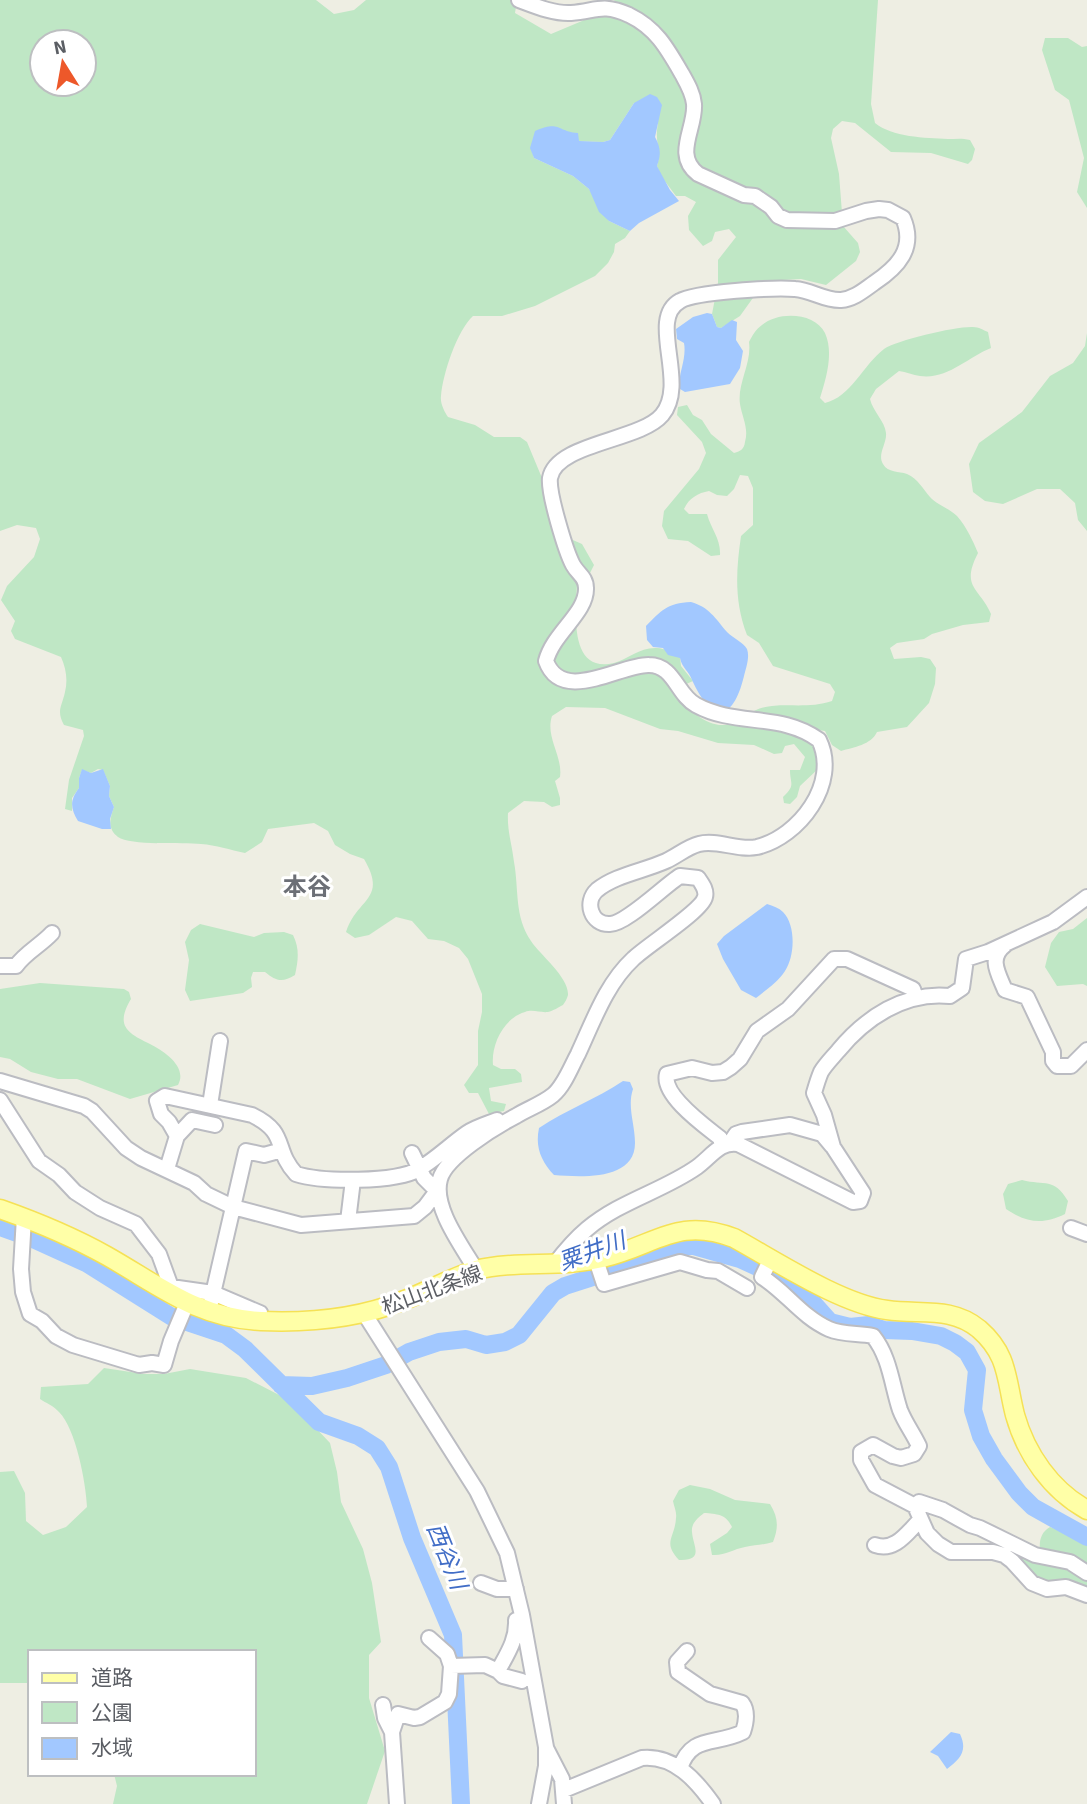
<svg xmlns="http://www.w3.org/2000/svg" width="1087" height="1804" font-family="'Source Sans 3','Noto Sans JP',sans-serif">
<rect width="100%" height="100%" fill="#eeeee3"/>
<path fill="#bfe7c5" fill-rule="evenodd" d="M0 0H316L334 14 354 10 366 0H517L515 13 551 34 582 21 615 0H878L871 104 875 123C892 137 925 138 948 139 956 139 962 138 970 140L975 149 972 160 968 164 931 153 891 152 855 123 842 121 833 129 831 138 839 174 843 226 858 243 860 252 856 261 826 285 801 279 765 281 740 316 721 328 717 327 712 314 718 283V260L736 237 729 229 715 232 712 241 703 246 689 230 688 216 696 202 685 196H676L661 176 657 166C662 150 654 142 658 124L634 103 610 140 603 142 533 140 531 148 534 158 573 176 589 189 609 221 630 231 625 238 615 244 614 252 608 263 595 276 535 306 502 316H473C457 331 443 373 441 396 440 403 444 411 448 417L475 425 494 437H520L527 442 542 478 546 510 550 521 559 534 582 544 594 565 590 573 577 584C576 611 568 674 614 663 628 659 639 648 655 648 664 647 672 653 680 657L681 666 693 681 682 686 678 695C687 710 713 732 732 723 745 717 756 707 772 706 792 704 812 708 832 701L835 692 830 684 773 666 759 643 747 635C734 601 736 571 741 536L753 525V488L748 476 740 475 734 489 727 496 717 495 709 491C698 493 689 498 684 509L689 514H707C711 529 721 539 720 555L711 556 688 541 668 539 662 526 664 511 699 469 706 453 702 442 677 415 678 407 687 405 693 415 702 420 711 434 734 453C741 451 744 449 745 442 749 428 742 417 740 404 737 384 752 363 749 342 752 336 756 329 762 325 778 311 815 312 825 333 834 353 826 379 820 398L825 403C851 397 863 365 884 349 897 340 957 326 973 327 979 327 983 330 988 332L991 348C968 357 947 380 920 376 913 375 906 372 899 371L876 389 870 399C873 412 885 421 886 433 887 444 877 454 883 464 888 473 899 471 907 474 918 479 923 489 930 497 937 505 949 508 957 516 966 526 973 541 978 553 960 588 980 588 991 614L989 622 963 625 932 634 924 639 897 643 890 648 894 659 921 657 930 659 936 668 935 684 929 703 907 727 877 732C871 745 854 747 841 751L832 745 825 731 819 730 815 732 819 768 800 786 797 797 790 804 784 803 783 797C796 785 790 784 790 770H800L805 757 794 744 785 746 782 753 774 754 754 745 718 743 678 731 660 729 605 708 566 707 552 716C545 737 563 756 560 777L555 781 560 798V805L552 807 544 802 524 801 508 813C507 831 512 844 514 862 519 889 514 917 531 941 540 955 569 977 568 995 567 999 565 1002 563 1005 559 1007 553 1011 548 1012 540 1013 533 1009 525 1012 504 1018 491 1044 493 1065L501 1069H515L521 1074 522 1082 489 1088 491 1101 506 1104 504 1111 489 1114 478 1093H469L464 1085 478 1065V1031L482 1012V994L468 959 459 948 444 941 428 939 412 921 396 917 369 935 355 938 346 932C357 898 388 900 364 859L350 854 335 845 328 831 314 823 268 829 262 842 245 853C230 850 216 845 201 844 183 842 130 846 118 837 107 829 110 818 114 807L109 796 110 786 103 770 98 769 91 773 82 770 79 778V788L72 798V811L65 809 69 780 84 736 83 730 64 725C56 711 62 706 65 692 68 680 66 668 61 657L15 639 11 631 15 621 1 600 7 586 34 557 40 539 36 528 17 525 0 531ZM42 42H84V84H42Z
M1045 38H1068L1082 47 1087 46V208L1077 192 1084 158 1069 100 1055 90 1042 50Z
M1087 333V531L1078 520 1075 503 1060 489H1037L1003 504 985 501 973 492 969 464 979 443 1022 412 1050 376 1073 363 1085 346Z
M1087 918V986L1083 984 1057 986 1045 967 1051 943 1059 932 1073 929Z
M200 924 254 937 264 933 284 932 293 935C300 949 298 961 295 975 282 983 276 981 265 972H253L251 978 252 987 243 993 190 1001 185 990 189 960 185 942 191 930Z
M40 983 124 989 129 992 131 999C115 1026 127 1033 150 1044 164 1051 188 1067 178 1085L130 1099 77 1079H58L31 1072 10 1059 0 1057V989Z
M1022 1180C1045 1186 1054 1177 1068 1201L1065 1214C1043 1225 1027 1223 1006 1209L1003 1194 1008 1184Z
M104 1368 144 1374H164L190 1369 246 1378 283 1397 313 1425 330 1443 337 1472 341 1502 363 1549 372 1583 381 1642 369 1655V1698L385 1751 367 1804H113L117 1786 114 1774H254V1652H30V1683H0V1472L14 1471 25 1493 26 1521 43 1535 66 1527 87 1507C86 1483 76 1429 59 1412 54 1406 46 1403 40 1399L41 1387 88 1384Z
M690 1485 710 1489 735 1500 770 1504C778 1517 779 1527 773 1542 763 1545 755 1545 745 1547 733 1549 725 1556 712 1555L710 1544 727 1533 732 1527C726 1514 717 1514 704 1513 698 1518 691 1523 692 1532 693 1546 705 1561 679 1560 662 1542 675 1538 676 1518 677 1512 674 1507 673 1501L679 1490Z
M1050 1527 1067 1533 1087 1545V1589L1034 1579 1003 1553 1002 1546 1040 1550C1039 1541 1041 1532 1050 1527Z"/>
<path fill="#a2c8ff" d="M650 94 657 97 662 105 655 137C661 148 661 155 657 166L670 190 679 201 639 223 630 231 609 221 599 212 589 189 573 176 534 158 530 148 535 131C560 120 556 131 578 133L579 141 603 142 610 140 634 103Z
M707 313 712 314 717 327 721 328 732 320 737 322 736 340 743 351 740 368 730 384 685 392 680 389C677 375 687 360 684 343L677 339 676 329 693 317Z
M691 602C709 607 715 618 727 632 733 638 743 642 747 649 750 657 746 668 744 676 733 722 712 724 692 680 689 671 682 668 680 658L668 655 663 648 653 647 647 640 646 626C661 611 667 603 691 602Z
M82 769 91 773 103 769 110 786 109 796 114 807 110 819 111 829H102L78 821C70 808 70 800 79 788V778Z
M767 904C773 906 779 908 783 912 796 925 795 956 785 971 778 982 766 990 756 998L741 990 723 959 717 944 724 936Z
M623 1081 630 1082 633 1089C627 1107 635 1124 635 1143 635 1181 581 1177 554 1175 541 1161 535 1147 539 1128 566 1110 596 1099 623 1081Z
M951 1732 960 1734C968 1751 960 1759 947 1769L938 1756 930 1752Z"/>
<g fill="none" stroke-linecap="round" stroke-linejoin="round">
<path stroke="#a2c8ff" stroke-width="18" d="M0 1227 31 1238 86 1263 172 1317 226 1335 245 1349 319 1422 358 1436 377 1448 389 1467 412 1538 453 1635 461 1804
M281 1385 312 1386 347 1378 386 1365 409 1352 439 1342 466 1339 486 1345 505 1342 519 1335 553 1293 565 1286 618 1269 666 1249 678 1246H694L740 1259 777 1276 805 1294 830 1322 850 1327 869 1325 884 1330 912 1331 941 1336 955 1343 967 1352 977 1370 973 1410 981 1436 994 1459 1019 1493 1033 1507 1087 1537"/>
<g stroke="#bbbcc2" stroke-width="18">
<path id="minor" d="M1005 945C988 958 998 973 1005 990L1027 997 1053 1052V1061L1057 1066H1071L1087 1050
M0 966H16C25 953 41 945 52 933
M0 1081 84 1106 92 1111 126 1148 141 1158 194 1183 206 1194 233 1207 301 1225 414 1216 425 1207 437 1191
M0 1100 39 1161 59 1175 75 1192 100 1208 136 1224 159 1254 171 1287 167 1293
M210 1105 220 1041
M177 1136 192 1120 215 1125
M730 1143 736 1134 742 1132 790 1125 822 1134 832 1146
M722 1145 720 1138C705 1126 661 1095 667 1074L692 1068 712 1073 723 1072 731 1067 740 1059 757 1031 788 1009 834 959H847L913 989 914 992
M412 1153 424 1178 437 1191
M167 1169 177 1136 169 1122 161 1114 157 1101 165 1096 252 1115C289 1133 273 1149 296 1174 321 1182 396 1183 419 1169 436 1159 451 1144 467 1133 476 1127 487 1124 497 1120
M24 1217 21 1269 23 1292 30 1314 42 1321 56 1336 73 1345 139 1365 152 1363 164 1365 171 1341 187 1303
M348 1221 353 1180
M1071 1228 1087 1234
M771 1258 762 1277C786 1292 802 1317 829 1329 843 1335 859 1333 873 1336 890 1357 892 1386 900 1410 905 1423 913 1433 919 1446L914 1454 901 1458 893 1456 873 1445 861 1452V1460L875 1485 915 1506 927 1533 938 1544 951 1552H993L1004 1555 1012 1561 1032 1583 1047 1589 1066 1587 1087 1595
M596 1260 604 1284 680 1262 707 1270 718 1271 747 1288
M554 1265C564 1252 575 1239 587 1229 620 1201 663 1191 697 1167 711 1157 720 1141 738 1144L853 1202 860 1201 863 1193 833 1147 824 1115 814 1093C816 1086 818 1079 821 1072 825 1065 832 1058 838 1051 865 1018 905 991 950 996L962 988 966 959 988 952 1053 922 1087 897
M476 1270C462 1246 432 1207 440 1179 446 1157 495 1127 516 1116 527 1109 542 1104 553 1095 564 1086 571 1067 578 1054 593 1022 606 984 633 959 646 946 702 911 705 897 707 890 702 884 698 878L680 876C664 886 626 924 610 924 591 925 584 902 597 890 615 875 644 871 666 861 677 856 687 847 699 844 717 839 738 851 757 847 799 837 840 783 819 740 781 712 736 727 696 705 677 695 674 665 649 665 621 664 562 705 546 661 553 633 587 613 586 588 586 577 578 574 573 565 566 552 548 493 550 478 556 443 640 441 662 415 689 383 647 319 680 301 695 292 775 287 795 289 811 290 825 301 841 300 854 299 864 290 874 283 898 267 916 248 903 218L888 210 879 209 866 211 835 221 787 220 778 216 771 207 755 196 744 195 698 174C673 155 696 128 694 104 693 93 687 83 682 74 667 48 656 28 629 15 602 3 597 11 571 13 554 14 535 6 519 0
M171 1287 213 1293 260 1313 259 1321
M209 1311 246 1151 264 1155 282 1150
M364 1313 477 1491 507 1553 522 1615 546 1747V1766L539 1804
M915 1506 919 1502 943 1510 970 1525 980 1528 1035 1555 1070 1562 1087 1573
M875 1545C895 1552 907 1533 920 1520
M481 1583 497 1589H516
M429 1638 447 1654 451 1666
M498 1671 503 1676 522 1681
M383 1705 385 1718 392 1732
M546 1748 562 1779 564 1804
M680 1768C692 1734 715 1746 743 1732 746 1723 748 1711 742 1703L710 1694 678 1672 677 1662 687 1651
M564 1790 642 1758C674 1755 696 1780 713 1804
M397 1804 392 1732 398 1714 414 1718 420 1717 445 1702 449 1694 451 1666 485 1665 498 1671C507 1654 517 1640 516 1620"/>
</g>
<g stroke="#f5e156" stroke-width="21">
<path id="major" d="M0 1209C37 1222 73 1237 107 1256 160 1286 197 1318 261 1321 308 1323 359 1318 402 1301 427 1292 451 1277 476 1270 517 1260 561 1268 602 1258 655 1246 677 1216 734 1238 776 1261 841 1304 887 1310 920 1315 951 1306 979 1329 1009 1355 1006 1380 1015 1415 1026 1454 1051 1490 1087 1510"/>
</g>
<use href="#minor" stroke="#fff" stroke-width="14"/>
<use href="#major" stroke="#ffffa7" stroke-width="18"/>
</g>
<g text-anchor="middle" stroke-width="6" stroke-linejoin="round" paint-order="stroke">
<g font-size="21" fill="#5b5e64" stroke="#fff">
<text transform="translate(432 1290) rotate(-20)" y="7">松山北条線</text>
</g>
<g font-size="23" font-style="italic" fill="#416dc6" stroke="#fff">
<text transform="translate(592 1251) rotate(-20)" y="8">粟井川</text>
<text transform="translate(447 1556) rotate(68)" y="8">西谷川</text>
</g>
<g font-size="24" font-weight="bold" fill="#6c6f76" stroke="#fff">
<text x="307" y="895">本谷</text>
</g>
</g>
<rect x="28" y="1650" width="228" height="126" fill="#ffffff" stroke="#bdbfc1" stroke-width="2"/>
<rect x="42" y="1673" width="35" height="10" fill="#ffffa7" stroke="#bdbfc1" stroke-width="2"/>
<text x="91" y="1685" font-size="21" fill="#5b5e64">道路</text>
<rect x="42" y="1702" width="35" height="21" fill="#bfe7c5" stroke="#bdbfc1" stroke-width="2"/>
<text x="91" y="1720" font-size="21" fill="#5b5e64">公園</text>
<rect x="42" y="1738" width="35" height="21" fill="#a2c8ff" stroke="#bdbfc1" stroke-width="2"/>
<text x="91" y="1755" font-size="21" fill="#5b5e64">水域</text>
<g transform="translate(63 63) rotate(349)"><circle r="33" fill="#ffffff" stroke="#bdbfc1" stroke-width="2"/>
<path d="M0-5L12 26L0 18L-12 26Z" fill="#ed582a"/>
<text y="-10" font-size="19" font-weight="bold" text-anchor="middle" fill="#5b5e64">N</text>
</g>
</svg>
